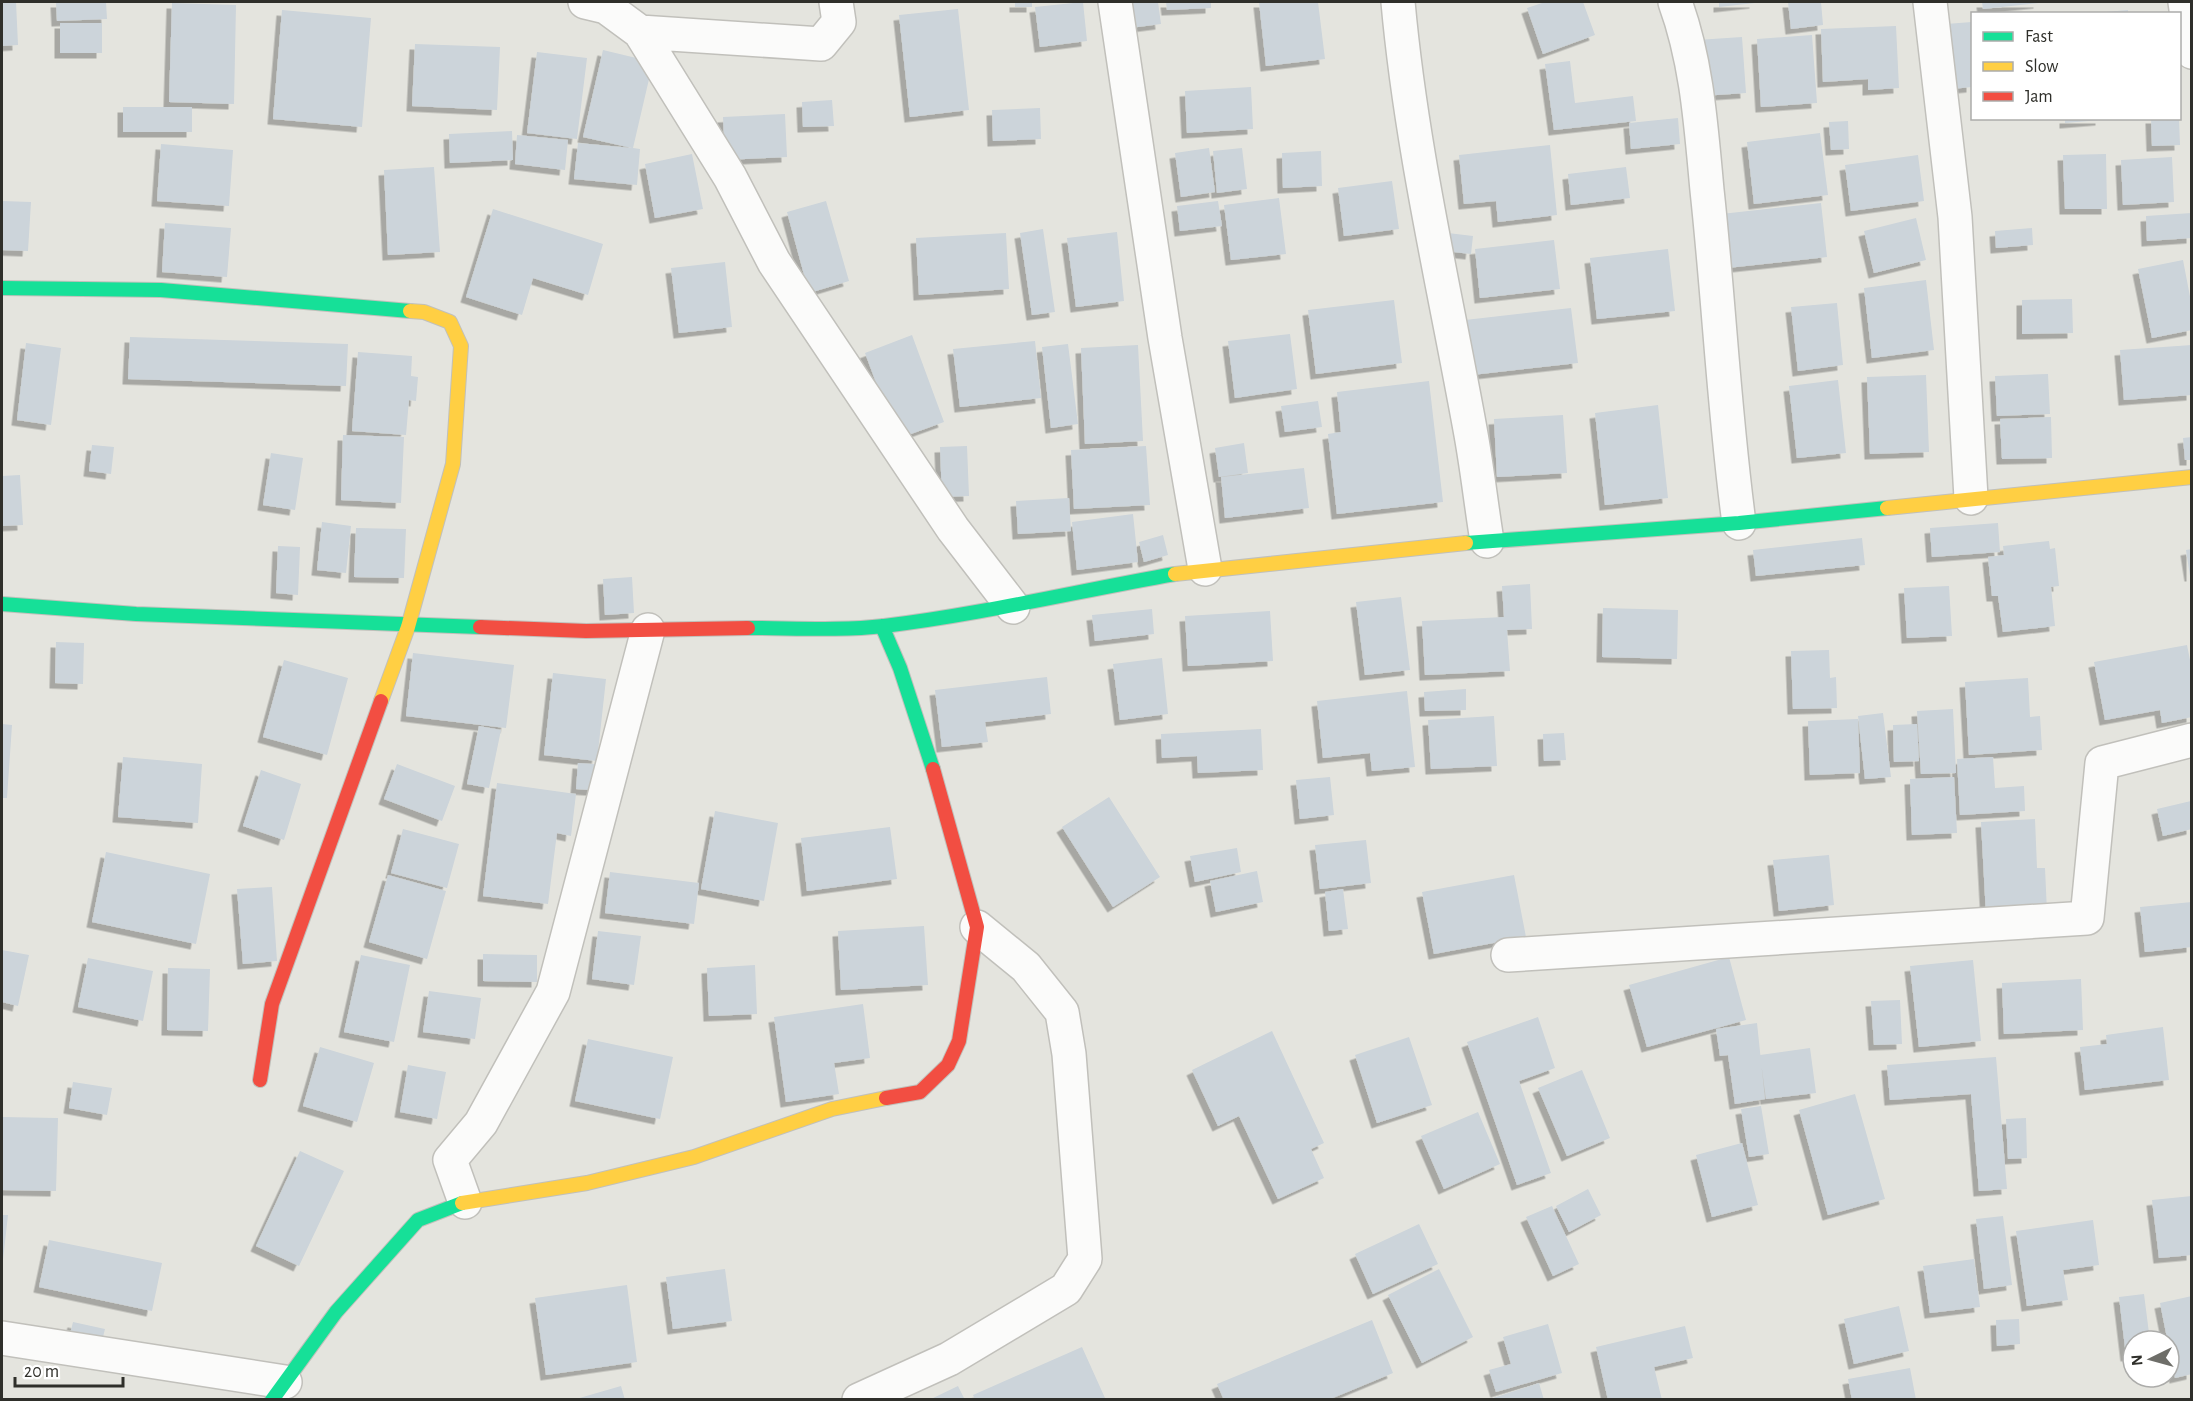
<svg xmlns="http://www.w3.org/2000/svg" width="2193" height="1401" font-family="'Alegreya Sans',sans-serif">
<defs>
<filter id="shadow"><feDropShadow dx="-5.5" dy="5.5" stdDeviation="0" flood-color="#0004"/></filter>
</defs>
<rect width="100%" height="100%" fill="#e4e4de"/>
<path fill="#ccd4da" filter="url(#shadow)" d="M2 2H16L18 45 2 46Z
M56 2H106L107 19 57 21Z
M1015 2H1032V7H1015Z
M1083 2 1087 41 1040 47 1035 7Z
M1127 2H1158L1161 24 1130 28Z
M1166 2H1211V8L1167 10Z
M1259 2H1318L1325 59 1266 66Z
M1545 2H1583L1595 35 1543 54 1527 8Z
M1719 2H1755V3L1719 7Z
M1788 2H1821L1823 25 1791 29Z
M1982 2H2039V3L1983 9Z
M172 3 236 5 234 104 169 102Z
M958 9 969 110 910 117 899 15Z
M282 10 371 18 362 127 273 119Z
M2128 10V14H2106V12Z
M1972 22V87L1951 89 1946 24Z
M60 23H102V53H60Z
M1896 26 1899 88 1868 90V79L1823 82 1821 29Z
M1812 35 1817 103 1761 107 1757 39Z
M1742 37 1746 93 1702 96 1697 40Z
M415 44 500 47 497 110 412 106Z
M603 50 653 62 633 148 640 149 637 185 574 179 578 143 632 148 583 137Z
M537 52 587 58 577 139 527 133Z
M1570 61 1575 103 1633 96 1636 121 1554 130 1545 64Z
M1251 87 1253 129 1187 133 1185 91Z
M832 100 834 126 803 127 802 102Z
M123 107H192V132H123Z
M1040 108 1041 139 993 141 992 110Z
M785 114 787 157 725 160 723 117Z
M1678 118 1680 144 1631 149 1629 123Z
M2065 118H2101V120L2065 123Z
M2151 118H2179L2180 145 2152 146Z
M1848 121 1849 149 1831 150 1829 122Z
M512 131 513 160 450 163 449 134Z
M1820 133 1828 195 1754 204 1747 142Z
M517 135 568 140 565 170 515 164Z
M161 144 233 150 229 206 157 201Z
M1550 145 1557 215 1498 222 1496 201 1464 204 1459 155Z
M1209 148 1215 192 1181 197 1175 153Z
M1242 148 1247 189 1217 193 1213 151Z
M1321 151 1322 186 1283 188 1282 153Z
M692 154 703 209 655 218 645 164Z
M2106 154 2107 209H2065L2063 155Z
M1918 155 1924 201 1851 211 1845 165Z
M2172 157 2174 202 2123 205 2121 160Z
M434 167 440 252 388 255 384 170Z
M1626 167 1630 198 1571 205 1568 174Z
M1392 181 1399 229 1344 236 1338 188Z
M1279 198 1286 254 1231 260 1224 205Z
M2 201 31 202 28 251 2 250Z
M826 201 849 281 809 293 787 212Z
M1218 201 1222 226 1180 231 1177 206Z
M1821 203 1827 257 1718 269 1712 215Z
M493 209 603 244 588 295 533 278 522 315 466 297Z
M2192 213V238L2147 241 2146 216Z
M1916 218 1926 260 1874 273 1864 231Z
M165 223 231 228 227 277 162 272Z
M2032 228 2033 245 1996 248 1995 231Z
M1043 229 1055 312 1032 315 1020 233Z
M1117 232 1124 301 1076 307 1067 238Z
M1006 233 1009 289 919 295 916 238Z
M1448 233 1473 236 1471 254 1445 251Z
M1554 240 1560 289 1480 298 1475 249Z
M1668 249 1675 311 1597 319 1590 258Z
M2183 260 2192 307V330L2152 338 2138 269Z
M725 262 732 327 679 333 671 268Z
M1926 280 1934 350 1872 358 1864 288Z
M2072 299 2073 333 2022 334V300Z
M1394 300 1402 363 1316 374 1308 310Z
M1837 303 1843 365 1798 371 1791 307Z
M1571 308 1578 363 1472 375 1465 320Z
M1290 334 1297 389 1235 398 1228 341Z
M912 335 944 422 897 439 865 353Z
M130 337 348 344 346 386 128 379Z
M1035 341 1041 398 960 407 953 349Z
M26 343 61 348 51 425 17 420Z
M1068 344 1078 424 1051 428 1042 347Z
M1138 345 1143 441 1085 444 1081 348Z
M2192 345V395L2124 400 2120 350Z
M358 352 412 356 411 376 418 377 416 401 409 400 406 435 352 431Z
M2048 374 2050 414 1997 416 1995 376Z
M1926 375 1929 452 1870 454 1867 377Z
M1838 380 1846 453 1797 458 1789 386Z
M1429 381 1443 502 1337 514 1328 434 1341 432 1337 392Z
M1318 401 1322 427 1285 432 1281 406Z
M1658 405 1668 498 1605 505 1595 413Z
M1563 415 1567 473 1497 477 1494 419Z
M2051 417 2052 458 2002 459 2000 419Z
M343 435 404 437 401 503 341 500Z
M2192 437V460H2185L2183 438Z
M1244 443 1248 473 1219 477 1215 448Z
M92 445 114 447 111 474 89 471Z
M967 446 969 496 942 497 940 447Z
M1146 446 1150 505 1074 509 1071 450Z
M271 453 303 458 295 510 263 505Z
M1304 468 1309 508 1225 518 1221 477Z
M20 475 23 525 2 526V476Z
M1069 498 1071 531 1018 534 1016 501Z
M1133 514 1138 562 1077 570 1072 522Z
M322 522 351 526 346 573 317 570Z
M1998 523 2000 552 1932 557 1930 528Z
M356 528 406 529 404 578 354 577Z
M1163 535 1168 555 1144 562 1139 542Z
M1862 538 1865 565 1756 576 1753 550Z
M2049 541 2050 549 2055 548 2059 586 2051 587 2055 626 2003 632 1998 596H1992L1988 557 2004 555 2003 546Z
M278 546 300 547 298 595 276 593Z
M2192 549V576H2190L2186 550Z
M632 577 634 613 605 615 603 579Z
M1530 584 1532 629 1507 630 1510 671 1425 675 1422 621 1504 617 1502 586Z
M1949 586 1952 636 1907 638 1904 588Z
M1401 597 1410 670 1365 675 1356 602Z
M1603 608 1678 610 1677 659 1602 657Z
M1152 609 1154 634 1095 641 1092 615Z
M1270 611 1273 661 1188 666 1185 616Z
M56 642 84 643 83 684 55 683Z
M2187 645 2192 670V717L2162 723 2160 710 2105 720 2094 662Z
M1829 650 1830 678 1836 677 1837 708 1793 709 1791 651Z
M413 653 514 665 506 728 406 716Z
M1162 658 1168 714 1120 720 1113 664Z
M284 660 348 678 327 755 263 737Z
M553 673 606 679 597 761 544 755Z
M1047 677 1051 714 985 722 988 742 942 747 935 690Z
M2028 678 2030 717 2040 716 2042 750 1969 755 1965 682Z
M1466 689V710L1425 711 1424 692Z
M1407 691 1415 767 1372 771 1370 753 1323 758 1317 701Z
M1953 709 1956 773 1921 774 1917 711Z
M1883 713 1891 777 1865 779 1858 716Z
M1494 716 1497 766 1431 769 1428 720Z
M1858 719 1860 773 1810 775 1808 721Z
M2 724 12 725 7 798H2Z
M1917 724 1919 761 1894 762 1893 725Z
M479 726 501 730 489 788 467 784Z
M1261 729 1263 770 1198 773 1197 756 1162 758 1161 734Z
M1564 733 1566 760 1544 761 1543 734Z
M123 757 202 764 198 823 118 817Z
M1993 757 1995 788 2024 786 2025 811 1960 815 1957 759Z
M578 763 606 765 604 791 576 789Z
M397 764 455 786 442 821 384 799Z
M261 770 301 784 284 840 243 826Z
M1330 777 1334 815 1300 819 1296 780Z
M1954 777 1957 833 1912 835 1910 779Z
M497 783 576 794 571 836 557 833 548 904 483 896Z
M1109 797 1160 877 1113 907 1062 827Z
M2191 801 2192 829 2163 836 2157 809Z
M715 811 778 823 764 901 701 889Z
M2035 819 2037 868H2045L2047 912 1986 915 1981 822Z
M890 827 897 879 807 891 801 838Z
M403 829 459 844 447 888 391 873Z
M1366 840 1371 883 1320 889 1315 845Z
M1237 848 1241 872 1195 882 1190 856Z
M106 852 210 874 196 944 92 922Z
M1829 855 1834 905 1779 911 1773 860Z
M1257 871 1263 902 1216 912 1210 881Z
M610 872 699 883 694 924 605 913Z
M388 875 446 891 427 959 369 942Z
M1514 875 1526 937 1434 954 1422 892Z
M272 887 277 961 243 964 237 889Z
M1343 889 1348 929 1329 931 1325 892Z
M2192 902V947L2145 952 2140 907Z
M924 926 928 985 841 990 838 931Z
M598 931 641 936 634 985 592 979Z
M2 950 29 955 18 1006 2 1002Z
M483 954 537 955V982L483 981Z
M361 955 410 965 394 1042 344 1032Z
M1729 957 1746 1020 1647 1047 1629 985Z
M88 958 153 971 143 1021 78 1007Z
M1973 960 1981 1041 1919 1047 1910 966Z
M755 965 757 1014 709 1016 707 968Z
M168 968 210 969 208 1031 167 1030Z
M2081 979 2083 1030 2004 1034 2002 983Z
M429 991 481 998 475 1039 423 1032Z
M1900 1000 1902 1044 1874 1045 1871 1001Z
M863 1004 870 1058 834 1063 839 1094 786 1102 774 1017Z
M1538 1017 1555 1068 1519 1081 1551 1173 1517 1185 1467 1042Z
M1757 1023 1765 1099 1735 1104 1728 1055 1720 1056 1716 1029Z
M2163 1027 2169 1080 2085 1090 2080 1047 2107 1044 2106 1035Z
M1272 1031 1324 1143 1311 1149 1324 1178 1278 1199 1239 1116 1218 1126 1192 1070Z
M1409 1037 1432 1105 1377 1123 1355 1055Z
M588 1039 673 1057 660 1119 575 1101Z
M320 1047 374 1063 357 1122 303 1106Z
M1810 1048 1816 1093 1766 1099 1760 1055Z
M1996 1057 2007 1189 1979 1191 1971 1094 1890 1100 1887 1065Z
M408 1065 446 1072 437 1119 400 1112Z
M1582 1070 1610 1138 1567 1156 1538 1088Z
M73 1082 112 1088 107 1115 69 1108Z
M1855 1094 1885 1199 1828 1215 1799 1110Z
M1761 1106 1769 1154 1749 1157 1741 1109Z
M1478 1112 1500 1164 1444 1189 1421 1136Z
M2 1117 58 1118 56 1191 2 1190Z
M2026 1118 2027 1158 2008 1159 2006 1119Z
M1742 1143 1758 1205 1712 1217 1696 1155Z
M300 1151 344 1171 299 1266 256 1246Z
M1588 1189 1601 1215 1569 1232 1556 1206Z
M2192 1196V1255L2159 1258 2152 1200Z
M1552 1206 1579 1264 1553 1276 1526 1217Z
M2 1215H8L3 1260H2Z
M2003 1216 2012 1285 1984 1289 1976 1219Z
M2093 1220 2099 1265 2063 1270 2068 1300 2027 1306 2016 1231Z
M1419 1224 1438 1264 1373 1294 1355 1254Z
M49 1240 162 1263 152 1311 39 1287Z
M1974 1259 1980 1307 1930 1313 1923 1266Z
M725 1269 732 1321 673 1329 666 1277Z
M1439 1269 1473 1337 1422 1363 1388 1295Z
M627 1285 637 1362 546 1375 535 1298Z
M2144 1294 2150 1341H2133V1355L2126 1356 2119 1297Z
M2192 1296V1374L2175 1378 2160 1303Z
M1899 1306 1909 1351 1854 1364 1844 1319Z
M2019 1319 2020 1344 1997 1346 1996 1320Z
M1372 1320 1393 1373 1328 1400H1224L1217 1384Z
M73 1322 105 1329 101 1345 69 1338Z
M1548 1324 1562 1373 1496 1392 1489 1370 1511 1364 1503 1337Z
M1685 1326 1693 1358 1654 1367 1662 1400H1608L1596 1347Z
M1082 1347 1105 1398 975 1400 973 1395Z
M1910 1368 1916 1400H1852L1848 1379Z
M1539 1383 1544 1400H1490V1399Z
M621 1386 625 1400H576V1399Z
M958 1386 965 1400H929Z"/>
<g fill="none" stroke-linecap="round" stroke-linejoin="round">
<g stroke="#c1c0bb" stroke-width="36">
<path id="street" d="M585 2 606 7 640 32 730 177 774 262 953 529 1013 607
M1115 2 1165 338 1205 569
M1398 2C1411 146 1444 286 1470 429 1477 466 1481 504 1487 541
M1675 2C1697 62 1701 126 1707 190 1719 301 1724 412 1739 523
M1930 2 1955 217 1971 498
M2185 2 2192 52
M640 32 821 44 839 22 836 2
M1508 955 2087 918 2102 763 2192 740
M465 1202 450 1160 481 1123 553 992 648 630
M2 1338 285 1382
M859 1400 949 1359 1066 1289 1085 1259 1069 1054 1062 1012 1026 967 977 927"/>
</g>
<g stroke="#c1c0bb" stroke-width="16">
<path id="fast" d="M2 288 161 290 410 311
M1466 543 1739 523 1887 508
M2 604 136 614 480 627
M882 626 900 668 933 769
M748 628C793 628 840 631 884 626 983 614 1078 591 1175 574
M272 1400 336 1312 418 1220 462 1203"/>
</g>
<g stroke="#c1c0bb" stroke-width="16">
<path id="slow" d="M1887 508 2192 477
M1175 574 1466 543
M381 701 408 627 453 464 461 346 450 322 424 312 410 311
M462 1203 587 1183 694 1157 832 1109 886 1098"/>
</g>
<g stroke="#c1c0bb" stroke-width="16">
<path id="jam" d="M480 627 586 631 748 628
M260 1080 272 1004 381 701
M886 1098 920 1092 948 1065 959 1041 977 927 933 769"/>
</g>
<use href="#street" stroke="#fbfbfa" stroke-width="33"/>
<use href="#fast" stroke="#16e098" stroke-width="14"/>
<use href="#slow" stroke="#ffcf43" stroke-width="14"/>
<use href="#jam" stroke="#f24e42" stroke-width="14"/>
</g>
<rect width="2193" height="1401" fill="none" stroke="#2f2f2a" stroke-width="6"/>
<rect x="1971" y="12" width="210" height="108" fill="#ffffff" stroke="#acacaa" stroke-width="1.5"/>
<rect x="1983" y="32" width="30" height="9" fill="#16e098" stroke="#acacaa" stroke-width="1.5"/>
<text x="2025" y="42" font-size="18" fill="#2f2f2a">Fast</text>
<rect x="1983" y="62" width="30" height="9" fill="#ffcf43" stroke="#acacaa" stroke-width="1.5"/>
<text x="2025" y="72" font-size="18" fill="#2f2f2a">Slow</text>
<rect x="1983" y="92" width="30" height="9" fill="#f24e42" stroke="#acacaa" stroke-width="1.5"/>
<text x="2025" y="102" font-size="18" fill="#2f2f2a">Jam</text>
<g transform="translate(2151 1359) rotate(265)"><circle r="28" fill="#ffffff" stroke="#acacaa" stroke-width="1.5"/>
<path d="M0-4.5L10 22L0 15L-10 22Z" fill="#6e6e69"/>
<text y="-9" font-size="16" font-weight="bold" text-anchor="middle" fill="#2f2f2a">N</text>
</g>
<path d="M15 1377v9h108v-9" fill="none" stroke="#2f2f2a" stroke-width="3"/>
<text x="24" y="1377" font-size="18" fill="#2f2f2a" stroke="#ffffff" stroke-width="4.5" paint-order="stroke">20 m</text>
</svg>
